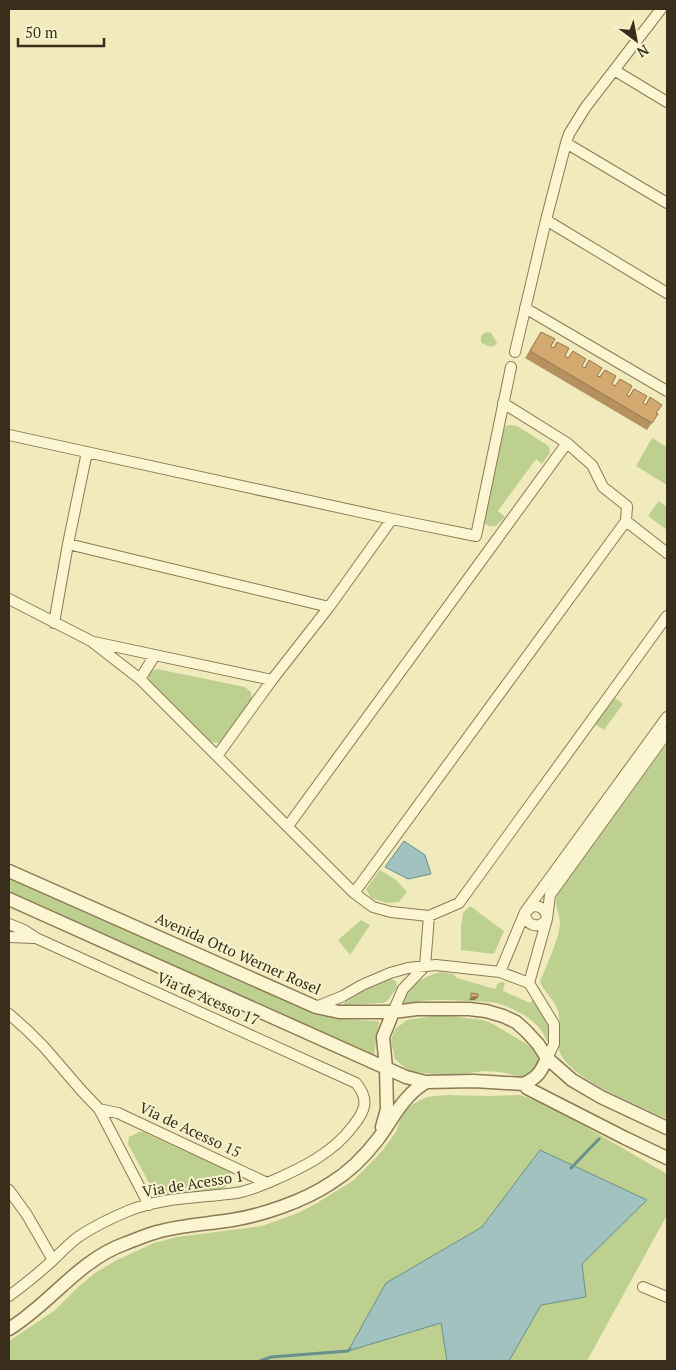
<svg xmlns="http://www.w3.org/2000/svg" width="676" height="1370" font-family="'PT Serif',serif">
<rect width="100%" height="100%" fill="#f1eabd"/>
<path fill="#bed090" d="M486 332 491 333 497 343C493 349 486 346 481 342V336Z
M510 425 517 426 547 445 549 447 550 453 542 464 536 459 498 511 505 517 496 526C490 527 486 526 483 520L502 432 506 426Z
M652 438 667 447V485L636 466Z
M659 501 667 507V530L648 516Z
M157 669 245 687 251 692 252 700C246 709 230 735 223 741 218 744 212 743 207 740L149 683C147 676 150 671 157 669Z
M615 698 623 704 604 730 595 724Z
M667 744V1119C642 1107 565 1078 559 1049 558 1046 559 1041 559 1038 560 1029 560 1019 558 1011 554 999 545 993 540 982 546 966 560 938 560 922 559 911 554 908 557 895Z
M380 870 396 880 407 892 399 902 387 903 371 898 366 889Z
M9 878 317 1015 336 1019 376 1021 379 1022 374 1056 9 892Z
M470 906 504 931 494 954 461 950V927L463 913Z
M361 920 370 925 350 955 338 940Z
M440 972 453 974 457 978 495 989 498 983 503 982 505 983 503 991 530 1003 534 998 552 1022 549 1041 547 1042C541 1022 516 1008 496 1003 488 1001 478 1002 469 1001 447 1000 425 998 404 1005 403 985 425 977 440 972Z
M389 979H391L396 981 397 988 387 1001 383 1003 345 1005 343 1004 368 988Z
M440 1015 483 1020 493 1024 525 1043 534 1049 541 1063 526 1078 500 1072 483 1071 457 1075H439L410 1071 404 1067 395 1059 393 1050 391 1040 395 1029 407 1020Z
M446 1095 489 1096 520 1095 550 1106 667 1174V1215L587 1361H9V1341L54 1311 78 1287 95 1273 115 1261 154 1243 177 1237 262 1226 298 1213 317 1203 354 1180 382 1151 396 1132 401 1118 407 1109 413 1104 427 1097Z
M139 1132H143L230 1172 231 1174C230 1181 227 1188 220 1190L161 1197 155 1194 128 1144 129 1137Z"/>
<path fill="#a1c2be" stroke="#68908d" d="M404 841 425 855 431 874 408 879 385 867Z
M540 1150 647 1200 582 1264 586 1297 541 1305 509 1361H447L441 1323 348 1351 386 1283 482 1227Z"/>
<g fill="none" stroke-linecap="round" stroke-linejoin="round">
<path stroke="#68908d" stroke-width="3" d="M571 1168 599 1139
M260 1361 271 1357 348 1351 350 1349"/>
<g stroke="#8b7a55" stroke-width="12">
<path id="minor" d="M614 70 667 102
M566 143 667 203
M546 220 667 293
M525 308 667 391
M515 352 546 220 566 143 569 134 585 108 661 9
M503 403 567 443 592 465 603 487 627 506 626 521 667 553
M9 435 392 519 476 536 511 367
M68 544 329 607
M9 599 91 641 140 679 354 893 373 907 391 912 429 916 459 903 667 616
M54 623 68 544 87 452
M94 642 272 680
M140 679 155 655
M217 756 272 680 329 607 392 519
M288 826 567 443
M354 893 626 521
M533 906C542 906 546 910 547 919 539 930 525 926 525 912Z
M9 924 24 930 36 938 356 1083C370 1100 365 1111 353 1126 333 1153 302 1168 272 1181 260 1186 249 1191 236 1193 200 1198 163 1197 128 1211 111 1218 93 1227 78 1237 69 1244 61 1252 53 1260 39 1273 24 1285 9 1296
M9 937 35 938
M500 972 525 912 667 717
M529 983 547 919 550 895 667 733
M316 1007 343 996 362 985 390 973 408 968 436 965 500 972 529 983 554 1024V1044L547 1058
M393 1012 403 989 425 966 429 916
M9 1014 27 1030 44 1047 81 1090 99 1109 149 1205
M99 1109 118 1113 267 1183
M9 1190 27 1215 53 1260
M643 1287 667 1297"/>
</g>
<g stroke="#8b7a55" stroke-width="15">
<path id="tertiary" d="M9 871 316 1007 339 1012H393L417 1009H469L486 1011 503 1016 516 1022 526 1031 538 1044 547 1058 572 1080 601 1097 667 1128
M9 899 406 1077 426 1082 474 1081 524 1084 527 1088 625 1138 667 1158
M524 1084C538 1077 541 1072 547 1058
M382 1127 387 1109 386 1068 383 1037 393 1012
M9 1329C50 1304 78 1261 124 1244 135 1240 146 1235 157 1232 181 1225 207 1224 232 1220 263 1215 304 1201 331 1183 349 1172 365 1156 378 1139 389 1125 396 1109 409 1096 414 1090 420 1086 426 1082"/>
</g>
<use href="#minor" stroke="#fbf6d1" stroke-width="10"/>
<use href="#tertiary" stroke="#fbf6d1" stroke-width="12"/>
</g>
<path fill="#b59160" d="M541 332 551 346 553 348 557 342 565 356 568 358 573 351 582 366 584 368 589 360 597 376 599 377 605 370 612 384 615 386 620 379 627 395 629 396 634 389 643 403 645 405 650 397 656 413 658 414 647 430 525 358Z"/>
<path fill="#94764e" d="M471 997H478L475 1000H469Z"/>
<path fill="#d3a970" stroke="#94764e" d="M541 332 555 339 551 346 552 347 554 348 557 342 569 348 565 356 568 358 573 351 586 359 582 366 583 367 585 368 589 360 602 368 597 376 600 377 605 370 616 376 612 384 615 386 620 379 632 386 627 395 629 397 634 389 647 396 643 403 646 405 650 397 662 405 656 413 658 414 652 423 530 351Z
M471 993 478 994V997H471Z"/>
<g text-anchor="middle" stroke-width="4" stroke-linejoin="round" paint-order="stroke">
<g font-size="15" fill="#392e1b" stroke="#f8f3cd">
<text transform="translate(238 954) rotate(24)" y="5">Avenida Otto Werner Rosel</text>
<text transform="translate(208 999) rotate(24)" y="5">Via de Acesso 17</text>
<text transform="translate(190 1130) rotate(25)" y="5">Via de Acesso 15</text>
<text transform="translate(193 1184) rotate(-9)" y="5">Via de Acesso 1</text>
</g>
</g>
<rect width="676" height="1370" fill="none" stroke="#392e1b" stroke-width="20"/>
<g transform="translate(636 40) rotate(148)" stroke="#f8f3cd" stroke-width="4" paint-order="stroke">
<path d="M0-4L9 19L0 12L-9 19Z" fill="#392e1b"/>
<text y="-8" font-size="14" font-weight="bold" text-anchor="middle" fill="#392e1b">N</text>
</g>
<path d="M18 38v8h86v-8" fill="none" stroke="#392e1b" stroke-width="2.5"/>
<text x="25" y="38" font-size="15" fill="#392e1b" stroke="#f8f3cd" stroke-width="4" paint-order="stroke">50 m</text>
</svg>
